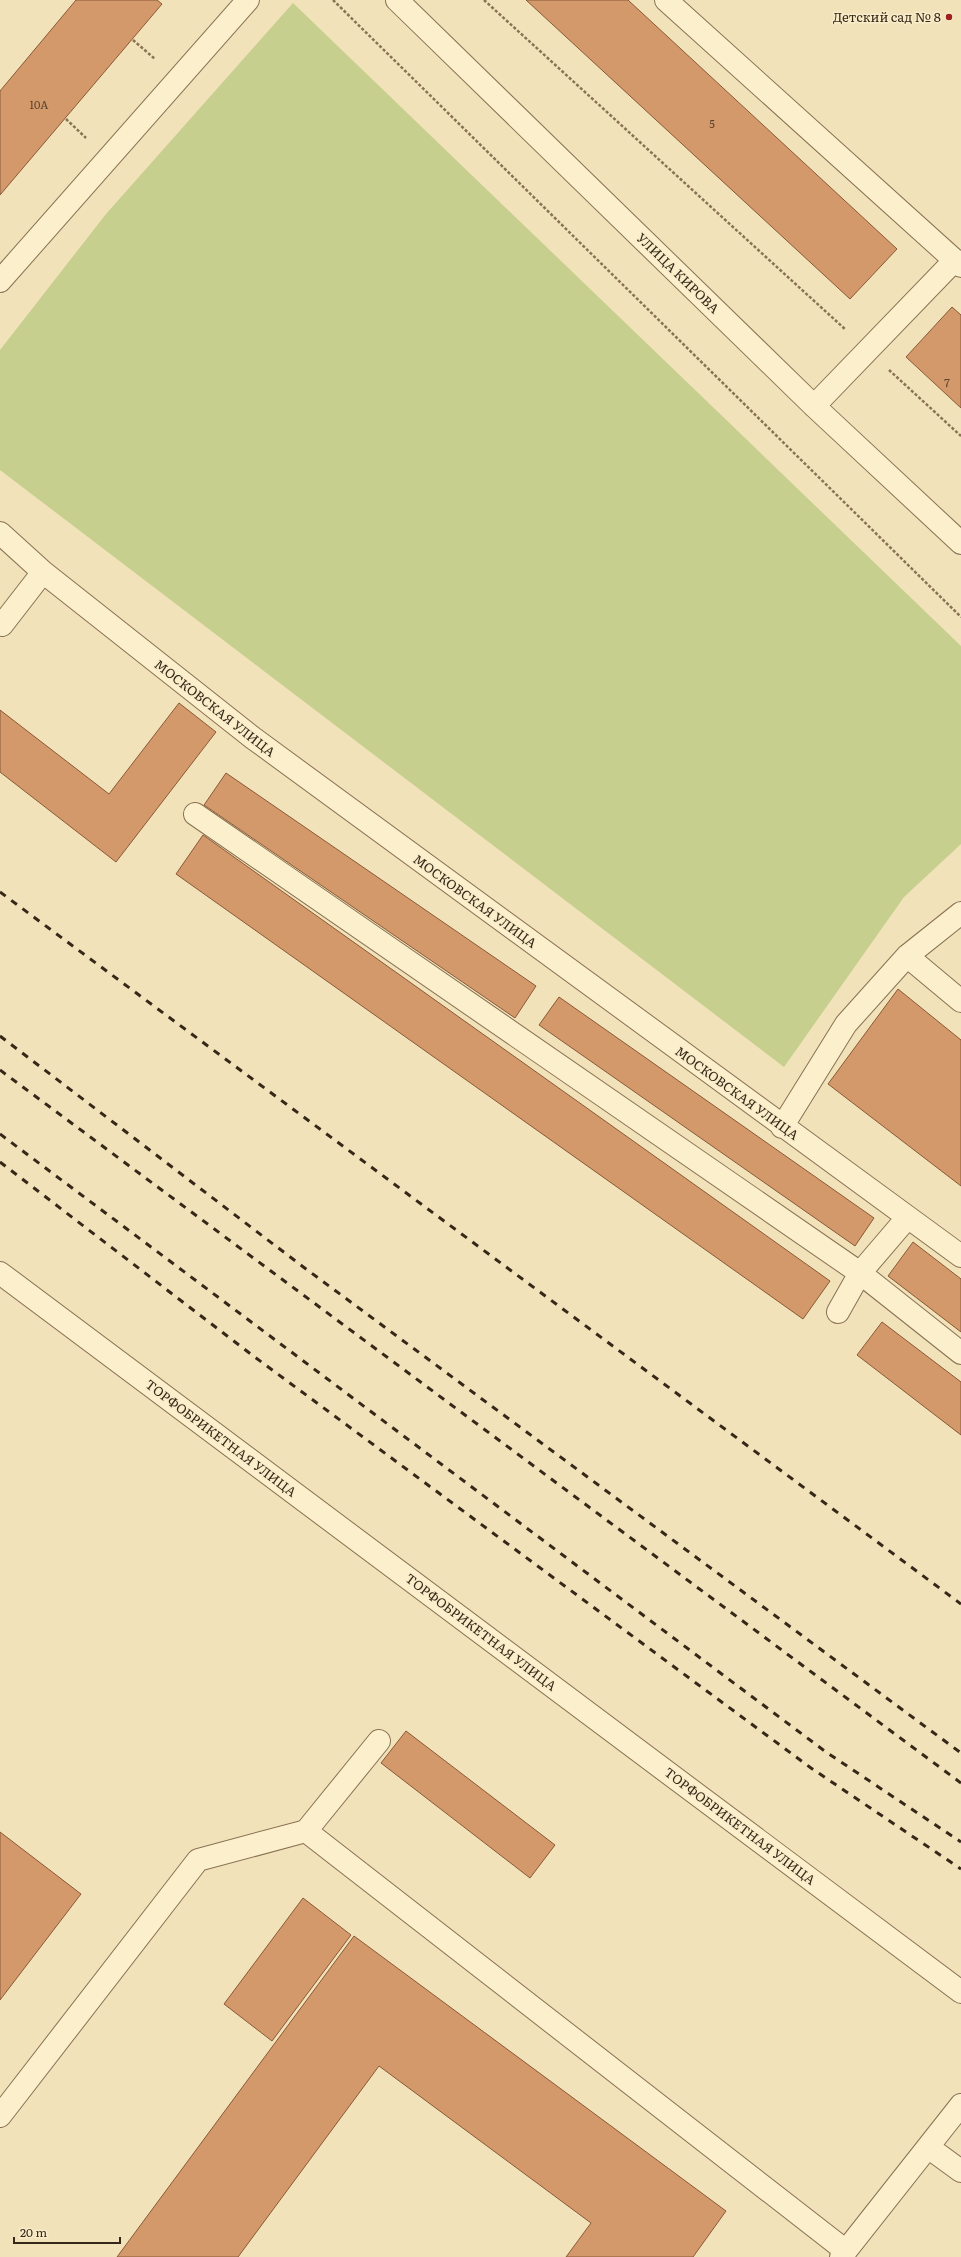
<svg xmlns="http://www.w3.org/2000/svg" width="961" height="2257" font-family="Literata,serif">
<rect width="100%" height="100%" fill="#f1e2b9"/>
<path fill="#c6cf8d" d="M293 3 961 646V844L904 897 784 1067 0 470V350L106 214Z"/>
<path fill="#d3996b" stroke="#8a5936" d="M76 0H157L162 4 0 195V91Z
M526 0H628L897 249 850 299Z
M952 307 961 315V408L906 357Z
M179 703 216 732 116 862 0 772V710L109 794Z
M226 773 536 986 515 1018 204 805Z
M203 835 830 1281 803 1319 176 874Z
M898 989 961 1040V1186L828 1084Z
M559 997 874 1218 855 1246 539 1025Z
M913 1242 961 1279V1332L888 1276Z
M882 1322 961 1382V1435L857 1355Z
M406 1731 555 1845 530 1878 381 1763Z
M0 1832 81 1894 0 2000Z
M303 1898 351 1935 272 2041 224 2004Z
M354 1936 726 2211 693 2257H566L591 2223 379 2066 238 2257H117Z"/>
<g fill="none" stroke-linecap="round" stroke-linejoin="round">
<g stroke="#897153" stroke-width="24">
<path id="minor" d="M397 0 814 406 961 543
M666 0 961 266
M0 281 248 0
M814 406 955 260
M0 533 43 572 253 738 961 1256
M2 625 43 572
M195 814 860 1273 961 1353
M907 956 961 1001
M782 1127 846 1024 907 956 961 913
M0 1273 961 1992
M838 1312 860 1273 907 1218
M306 1831 379 1741
M0 2116 198 1860 306 1831 846 2251
M928 2147 961 2171
M841 2257 961 2105"/>
</g>
<path stroke="#897153" stroke-width="2.5" stroke-dasharray="3 2" stroke-linecap="butt" d="M333 0 961 617
M484 0 846 330
M133 40 155 59
M66 119 86 138
M889 370 961 436"/>
<use href="#minor" stroke="#fcefcc" stroke-width="22"/>
<path stroke="#362819" stroke-width="3" stroke-dasharray="7 7" stroke-linecap="butt" d="M0 892 961 1604
M0 1036 302 1266 961 1753
M0 1070 961 1783
M0 1134 826 1752 961 1842
M0 1162 252 1355 811 1768 961 1869"/>
</g>
<circle fill="#9c201e" stroke="#f8ecc9" stroke-width="1.5" cx="949" cy="17" r="4"/>
<g text-anchor="middle" stroke-width="3" stroke-linejoin="round" paint-order="stroke">
<g font-size="11" fill="#5d442e">
<text x="39" y="109">10А</text>
<text x="712" y="128">5</text>
<text x="947" y="387">7</text>
</g>
<g font-size="13" fill="#362819" stroke="#f8ecc9" text-anchor="end">
<text x="941" y="22">Детский сад № 8</text>
</g>
<g font-size="13" fill="#362819" stroke="#f8ecc9">
<text transform="translate(678 273) rotate(44)" y="5">УЛИЦА КИРОВА</text>
<text transform="translate(215 708) rotate(38)" y="5">МОСКОВСКАЯ УЛИЦА</text>
<text transform="translate(475 901) rotate(36)" y="5">МОСКОВСКАЯ УЛИЦА</text>
<text transform="translate(737 1093) rotate(36)" y="5">МОСКОВСКАЯ УЛИЦА</text>
<text transform="translate(221 1438) rotate(37)" y="5">ТОРФОБРИКЕТНАЯ УЛИЦА</text>
<text transform="translate(481 1632) rotate(37)" y="5">ТОРФОБРИКЕТНАЯ УЛИЦА</text>
<text transform="translate(740 1826) rotate(37)" y="5">ТОРФОБРИКЕТНАЯ УЛИЦА</text>
</g>
</g>
<path d="M14 2237v6h106v-6" fill="none" stroke="#362819" stroke-width="2"/>
<text x="20" y="2237" font-size="12" fill="#362819" stroke="#f8ecc9" stroke-width="3" paint-order="stroke">20 m</text>
</svg>
